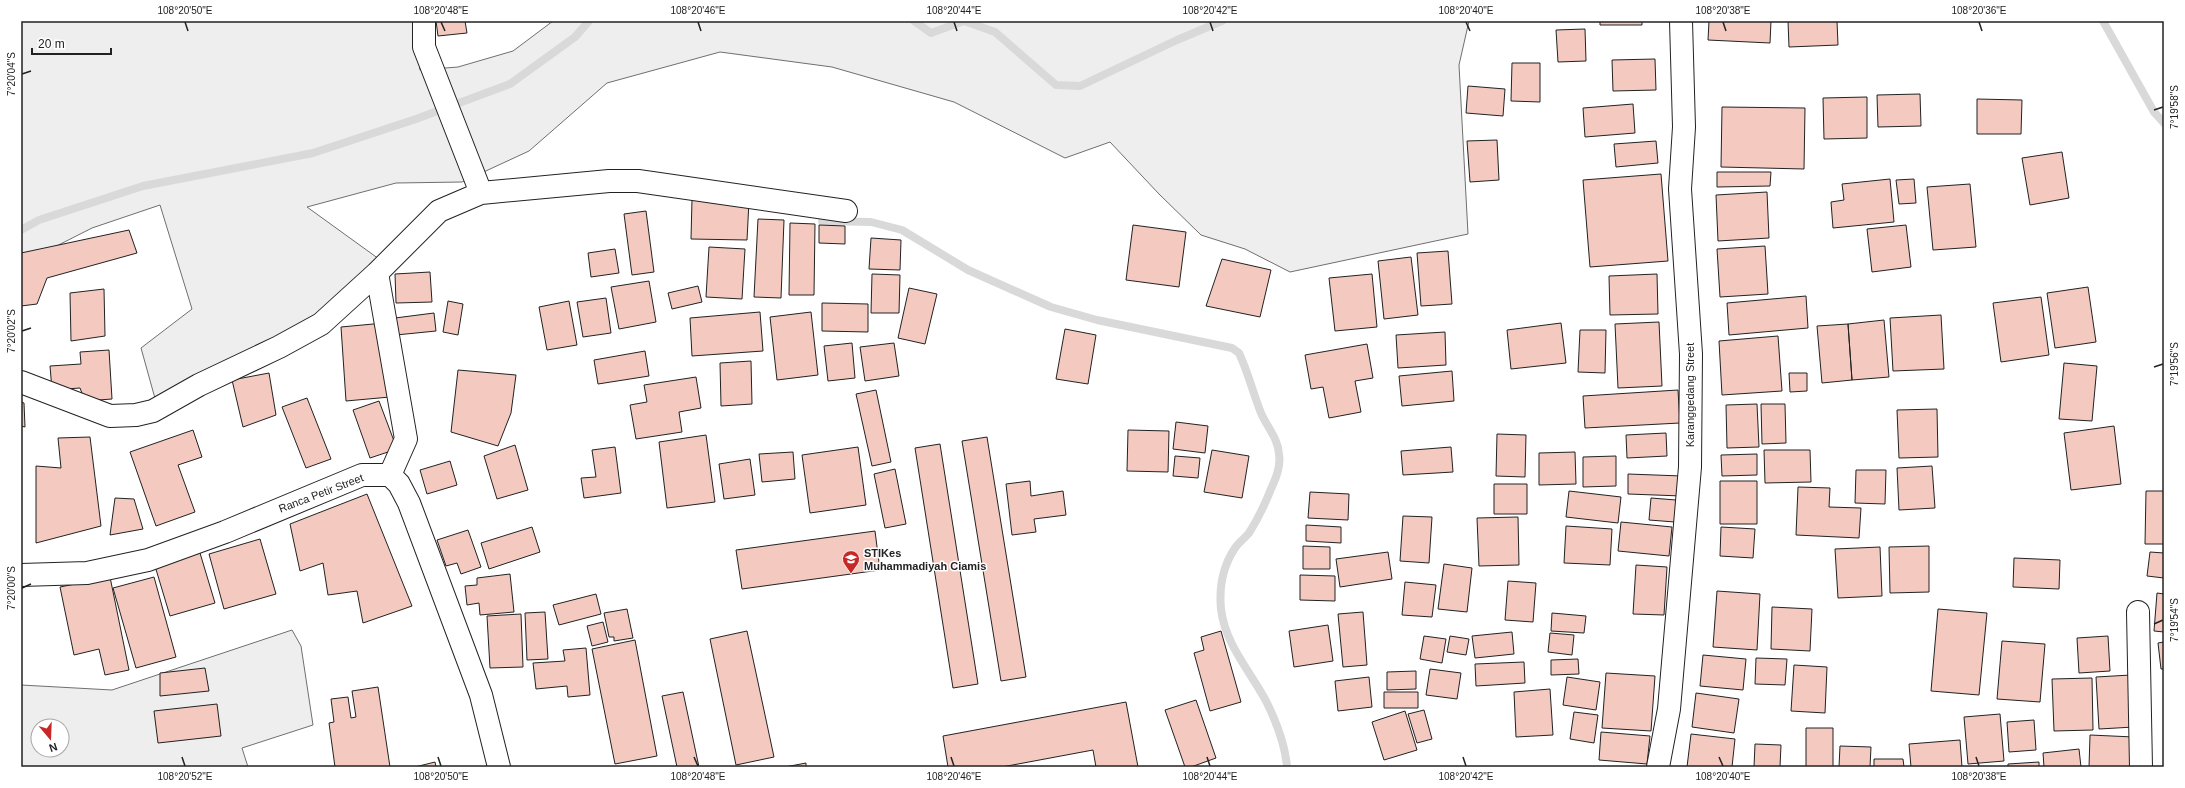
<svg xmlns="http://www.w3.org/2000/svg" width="2185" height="788" font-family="Helvetica,sans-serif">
<rect width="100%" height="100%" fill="#fff"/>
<path fill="#eee" stroke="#6f6f6f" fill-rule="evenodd" d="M21 21H414L420 70 458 67 513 51 553 21H1469L1459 65 1468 234 1290 272 1245 249 1201 235 1159 194 1110 142 1065 158 954 102 832 67 720 52 607 83 529 151 462 182 396 183 307 207 379 259 302 328 156 402 141 348 192 309 160 205 92 228 21 264Z
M292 630 301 646 313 725 242 748 248 767H21V685L112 690ZM38 726H62V750H38Z"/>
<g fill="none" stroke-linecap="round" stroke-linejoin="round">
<path stroke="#d9d9d9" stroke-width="8" d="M914 21 931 33 964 21
M964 21 995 32 1056 85 1080 86 1177 40 1222 21
M2103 21 2154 112 2164 123
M822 221 871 222 902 230 968 270 1051 307 1097 320 1232 348 1239 353C1248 372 1253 393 1261 413 1267 427 1278 438 1279 454 1281 466 1276 478 1271 489 1265 504 1258 519 1249 533 1245 538 1239 542 1235 548 1223 566 1219 588 1221 609 1225 644 1250 671 1266 701 1276 721 1285 744 1287 767
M21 230 39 220 143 186 313 153 416 119 510 84 575 37 589 21"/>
</g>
<path fill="#f3c9c0" stroke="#222" d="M436 21H465L467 33 438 36Z
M1600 21H1642V25H1600Z
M1709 21H1771L1770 43 1708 40Z
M1788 21H1837L1838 45 1789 47Z
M1585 29 1586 61 1558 62 1556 30Z
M1655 59 1656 90 1613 91 1612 60Z
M1512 63H1540V102L1511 101Z
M1468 86 1505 89 1503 116 1466 113Z
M1920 94 1921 126 1878 127 1877 95Z
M1867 97V138L1824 139 1823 98Z
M1977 99 2022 100 2021 134H1977Z
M1633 104 1635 133 1585 137 1583 108Z
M1722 107 1805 108 1804 169 1721 167Z
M1497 140 1499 180 1470 182 1467 141Z
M1656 141 1658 163 1616 167 1614 144Z
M2062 152 2069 198 2030 205 2022 158Z
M1717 172H1771L1770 186 1717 187Z
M1661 174 1668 261 1590 267 1583 180Z
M1890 179 1894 222 1833 228 1831 202 1844 200 1842 184Z
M1914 179 1916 203 1899 204 1896 180Z
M1970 184 1976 247 1933 250 1927 187Z
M1767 192 1769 238 1718 241 1716 195Z
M692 199 749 201 747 240 691 239Z
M646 211 654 272 632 275 624 214Z
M758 219 784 220 781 298 754 297Z
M790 223 815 224 814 295H789Z
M819 225 845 226V244L819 243Z
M1133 225 1186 232 1179 287 1126 280Z
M1906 225 1911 267 1872 272 1867 229Z
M129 230 137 253 47 278 37 304 21 306V253Z
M871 238 901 240 900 270 869 269Z
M1765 246 1768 294 1720 297 1717 249Z
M709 247 745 249 742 299 706 297Z
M615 249 619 273 591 277 588 253Z
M1448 251 1452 304 1421 306 1417 253Z
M1411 257 1418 315 1384 319 1378 261Z
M1222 259 1271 270 1260 317 1206 306Z
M430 272 432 302 396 303 395 274Z
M872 274 900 275 899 313H871Z
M1372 274 1377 327 1335 331 1329 278Z
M1657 274 1658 314 1610 315 1609 276Z
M649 281 656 322 619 329 611 287Z
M698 286 702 302 672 309 668 293Z
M2088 287 2096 342 2055 348 2047 293Z
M909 288 937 294 925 344 898 338Z
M104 289 105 336 71 341 70 293Z
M1806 296 1808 328 1729 335 1727 303Z
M2041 297 2049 355 2001 362 1993 303Z
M606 298 611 333 583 337 577 302Z
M448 301 463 304 458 335 443 332Z
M569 301 577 345 547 350 539 307Z
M822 303 868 304V332L822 331Z
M760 312 763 351 692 356 690 318Z
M811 312 818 375 777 380 770 317Z
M434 313 436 331 396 335 395 318Z
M1941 315 1944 369 1893 371 1890 318Z
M1884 320 1889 377 1852 380 1848 324Z
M1659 322 1662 386 1618 388 1615 324Z
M384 323 390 397 346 401 341 327Z
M1561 323 1566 363 1511 369 1507 330Z
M1848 324 1852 380 1822 383 1817 326Z
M1065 329 1096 335 1088 384 1056 379Z
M1580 330H1606L1605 373 1578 372Z
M1445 332 1446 365 1398 368 1396 335Z
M1778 336 1782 391 1722 395 1719 341Z
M852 343 855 378 828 381 824 346Z
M894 343 899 376 865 381 860 347Z
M1367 344 1373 378 1355 381 1361 412 1329 418 1323 387 1311 389 1305 355Z
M109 350 112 399 85 401 80 388 52 390 50 366 81 364 80 352Z
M645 351 649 376 598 384 594 360Z
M751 361 752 404 721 406 720 363Z
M2064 363 2097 366 2092 421 2059 419Z
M458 370 516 375 511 413 498 446 451 432Z
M1452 371 1454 401 1402 406 1399 376Z
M269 373 276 415 243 427 232 380Z
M1789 373H1807V391L1790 392Z
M696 377 701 408 679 412 682 432 636 439 630 405 647 402 644 385Z
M876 390 891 462 872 466 856 394Z
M1678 390 1680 423 1585 428 1583 396Z
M307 398 331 459 306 468 282 407Z
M379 401 397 449 370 458 353 410Z
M21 402 24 403 25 427 21 426Z
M1757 404 1759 447 1727 448 1726 405Z
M1761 404H1785L1786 443 1762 444Z
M1937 409 1938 457 1899 458 1897 410Z
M1176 422 1208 426 1205 453 1173 449Z
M2114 426 2121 484 2071 490 2064 433Z
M193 430 202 457 178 465 195 512 156 526 130 452Z
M1128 430 1169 431 1168 472 1127 471Z
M1666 433 1667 456 1627 458 1626 435Z
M1497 434 1526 435 1525 477 1496 476Z
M706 435 715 502 667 508 659 442Z
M90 437 101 526 36 543V466L61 468 58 438Z
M987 437 1026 677 1001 681 962 441Z
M940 444 978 684 953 688 915 448Z
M515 445 528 490 497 499 484 456Z
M615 447 621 493 584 498 581 478 596 477 592 450Z
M858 447 866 505 810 513 802 455Z
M1451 447 1453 472 1403 475 1401 451Z
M1212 450 1249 456 1242 498 1204 492Z
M1764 450H1810L1811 482 1765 483Z
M793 452 795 479 762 482 759 454Z
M1575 452 1576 484 1539 485V453Z
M1757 454V475L1722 476 1721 455Z
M1175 456 1200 458 1198 478 1173 476Z
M1616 456V486L1583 487V457Z
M750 459 755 495 724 499 719 464Z
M450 461 457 485 427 494 420 470Z
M1932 466 1935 508 1899 510 1897 468Z
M895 469 906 524 885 528 874 474Z
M1856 470H1886L1885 504 1855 503Z
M1628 474 1682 476V496L1628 494Z
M1030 481 1031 496 1063 491 1066 515 1034 519 1036 532 1012 535 1006 484Z
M1720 481H1757V524H1720Z
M1494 484H1527V514H1494Z
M1798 487 1830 488 1829 507 1861 508 1859 538 1796 535Z
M1569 491 1621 497 1618 523 1566 517Z
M2146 491H2164V544H2145Z
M1310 492 1349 494 1348 520 1308 518Z
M367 494 412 606 363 623 357 591 328 595 323 563 300 571 290 524Z
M115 498 134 499 143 529 110 535Z
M1651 498 1676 500 1675 522 1649 520Z
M1403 516 1432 517 1429 563 1400 561Z
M1518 517 1519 565 1479 566 1477 518Z
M1621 522 1672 527 1669 556 1618 551Z
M1306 525 1341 527V543L1306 541Z
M1566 526 1612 529 1610 565 1564 563Z
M532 527 540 552 489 569 481 543Z
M1721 527 1755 529 1753 558 1720 556Z
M468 530 481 567 461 574 457 563 446 566 437 540Z
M875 531 880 570 742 589 736 550Z
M260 539 276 594 224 609 209 554Z
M1303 546 1330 547V569H1303Z
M1929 546V592L1890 593 1889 547Z
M1880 547 1882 596 1838 598 1835 549Z
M1388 552 1392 579 1340 587 1336 559Z
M2150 552 2164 553V578L2147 576Z
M200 553 215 603 170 616 155 566Z
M2014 558 2060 560 2059 589 2013 587Z
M1444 564 1472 568 1467 612 1438 609Z
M1636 565 1667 567 1664 615 1633 614Z
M510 574 514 612 480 615 479 603 467 605 465 586 477 585V578Z
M1300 575 1335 576V601L1300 600Z
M110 577 129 670 105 675 99 649 74 655 60 587Z
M154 577 176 657 136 668 113 588Z
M1508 581 1536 583 1533 622 1505 620Z
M1405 582 1436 585 1432 617 1402 615Z
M1717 591 1760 594 1757 650 1713 647Z
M2157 593 2164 594V632L2154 631Z
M596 594 601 614 559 625 553 605Z
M1772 607 1812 609 1810 651 1771 649Z
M627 609 633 638 614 641V637H609L604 613Z
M1938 609 1987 613 1979 695 1931 691Z
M545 612 548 659 527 660 525 613Z
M1363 612 1367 665 1343 667 1338 614Z
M1552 613 1586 616 1584 633 1551 631Z
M521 614 523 667 490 668 487 616Z
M603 622 608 642 592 646 587 626Z
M1328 625 1333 661 1294 667 1289 631Z
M747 631 774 757 736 765 710 639Z
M1221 631 1241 702 1210 711 1194 653 1204 650 1201 637Z
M1512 632 1514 654 1475 658 1472 636Z
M1550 633 1574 635 1572 655 1548 652Z
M1424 636 1446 639 1442 663 1420 659Z
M1450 636 1469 639 1466 655 1447 652Z
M2108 636 2110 671 2079 673 2077 638Z
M635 640 657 756 615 764 592 649Z
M2002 641 2045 644 2040 702 1997 699Z
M2164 642V669H2161L2158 643Z
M586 648 590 695 568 697 567 686 536 689 533 663 565 661 563 650Z
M1703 655 1746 659 1743 690 1700 686Z
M1756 658 1787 659 1785 685 1755 684Z
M1578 659 1579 674 1551 675V660Z
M1524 662 1525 683 1476 686 1475 664Z
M1794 665 1827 667 1825 713 1791 711Z
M205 668 209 691 160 696V673Z
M1430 669 1461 673 1457 699 1426 695Z
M1416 671V689L1387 690V672Z
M1606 673 1655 676 1651 731 1602 728Z
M2131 675 2134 727 2099 729 2096 677Z
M1369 677 1372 707 1338 711 1335 681Z
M1567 677 1600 682 1596 710 1563 705Z
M2092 678 2093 730 2054 731 2052 679Z
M378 687 390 767H335L329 723 334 722 331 699 348 697 351 718 356 717 352 691Z
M1550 689 1553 735 1516 737 1514 692Z
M683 692 699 767H677L662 696Z
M1384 692H1418V708H1384Z
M1696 693 1739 699 1734 733 1692 727Z
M1196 700 1216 758 1191 767H1185L1165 710Z
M1126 702 1138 767H1096L1093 750 1002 767H948L943 736Z
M217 704 221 736 158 743 154 711Z
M1424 710 1432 739 1417 743 1408 714Z
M1405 711 1417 750 1384 760 1372 722Z
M1574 712 1598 715 1594 743 1570 739Z
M2000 714 2004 761 1968 764 1964 717Z
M2034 720 2036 750 2009 752 2007 722Z
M1806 728H1833V767H1806Z
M1601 732 1650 736 1647 764 1599 760Z
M1691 734 1735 739 1732 767H1687Z
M2090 735 2134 737 2132 767H2089Z
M1960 740 1962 767H1911L1909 744Z
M1755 744 1781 745 1780 767H1754Z
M1840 746 1871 747 1870 767H1839Z
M2079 749 2081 767H2044L2043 753Z
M1874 759H1903L1904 767H1874Z
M435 762 436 767H415Z
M2039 762V767H2008V764Z
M806 763V767H785Z"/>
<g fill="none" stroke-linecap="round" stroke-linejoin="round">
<g stroke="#222" stroke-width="24">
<path id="street" d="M424 21V47L481 193
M377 273 406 439 390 475
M21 382 110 416 136 415 153 411 199 385 279 347 321 324 377 273 439 211 481 193 609 181H638L846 211
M21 575 87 573 148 560 225 532 362 475H390L399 484 409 503 481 695 499 767
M2138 612 2141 767
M1658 767 1669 709 1690 467 1691 354 1680 189 1684 127 1681 21"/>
</g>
<use href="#street" stroke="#fff" stroke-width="22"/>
</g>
<path fill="none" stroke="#222" stroke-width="1.5" d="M185 22 188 31M441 22 445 31M698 22 701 31M954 22 957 31M1210 22 1213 31M1466 22 1470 31M1723 22 1726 31M1979 22 1982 31M22 74 31 71M2154 110 2163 107M22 331 31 328M2154 367 2163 364M22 588 31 584M2154 624 2163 620M182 757 185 766M438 757 441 766M694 757 698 766M951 757 954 766M1207 757 1210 766M1463 757 1466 766M1719 757 1723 766M1976 757 1979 766"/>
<defs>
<g id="university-pin" transform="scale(0.9)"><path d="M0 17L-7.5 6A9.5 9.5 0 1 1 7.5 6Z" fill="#c62828" stroke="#fff"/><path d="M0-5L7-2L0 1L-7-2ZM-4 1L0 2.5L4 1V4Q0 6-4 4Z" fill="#fff"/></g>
</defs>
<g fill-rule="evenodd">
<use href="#university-pin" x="851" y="559"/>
</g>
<g text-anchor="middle" stroke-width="3" stroke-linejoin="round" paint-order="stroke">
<g font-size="11" fill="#222" stroke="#fff">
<text transform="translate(1690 395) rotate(-90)" y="4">Karanggedang Street</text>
<text transform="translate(321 493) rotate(-21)" y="4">Ranca Petir Street</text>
</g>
<g font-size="11" font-weight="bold" fill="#222" stroke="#fff" text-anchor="start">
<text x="864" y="557">STIKes<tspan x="864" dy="13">Muhammadiyah Ciamis</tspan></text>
</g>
</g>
<rect width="2185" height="788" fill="none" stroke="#ffffff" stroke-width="44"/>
<g transform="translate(50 738) rotate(161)"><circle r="19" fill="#ffffff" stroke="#a7a7a7"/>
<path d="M0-3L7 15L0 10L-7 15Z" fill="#c62828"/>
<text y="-6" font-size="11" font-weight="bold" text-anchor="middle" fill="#222222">N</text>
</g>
<path d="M32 48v6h79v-6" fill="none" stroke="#222222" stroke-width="2"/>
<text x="38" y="48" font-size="12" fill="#222222" stroke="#ffffff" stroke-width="3" paint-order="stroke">20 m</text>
<rect x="22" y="22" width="2141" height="744" fill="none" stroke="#222" stroke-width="1.5"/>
<g font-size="10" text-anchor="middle" fill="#222">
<text x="185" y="14">108°20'50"E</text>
<text x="441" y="14">108°20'48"E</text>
<text x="698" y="14">108°20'46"E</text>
<text x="954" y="14">108°20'44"E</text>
<text x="1210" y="14">108°20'42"E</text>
<text x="1466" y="14">108°20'40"E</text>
<text x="1723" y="14">108°20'38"E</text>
<text x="1979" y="14">108°20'36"E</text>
<text transform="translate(11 74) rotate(-90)" y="4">7°20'04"S</text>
<text transform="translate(2174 107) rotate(-90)" y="4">7°19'58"S</text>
<text transform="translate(11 331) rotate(-90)" y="4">7°20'02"S</text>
<text transform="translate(2174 364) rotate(-90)" y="4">7°19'56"S</text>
<text transform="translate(11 588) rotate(-90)" y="4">7°20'00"S</text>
<text transform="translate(2174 620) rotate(-90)" y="4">7°19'54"S</text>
<text x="185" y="780">108°20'52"E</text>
<text x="441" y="780">108°20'50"E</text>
<text x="698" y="780">108°20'48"E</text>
<text x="954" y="780">108°20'46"E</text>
<text x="1210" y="780">108°20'44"E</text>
<text x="1466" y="780">108°20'42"E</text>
<text x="1723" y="780">108°20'40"E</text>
<text x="1979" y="780">108°20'38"E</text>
</g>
</svg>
